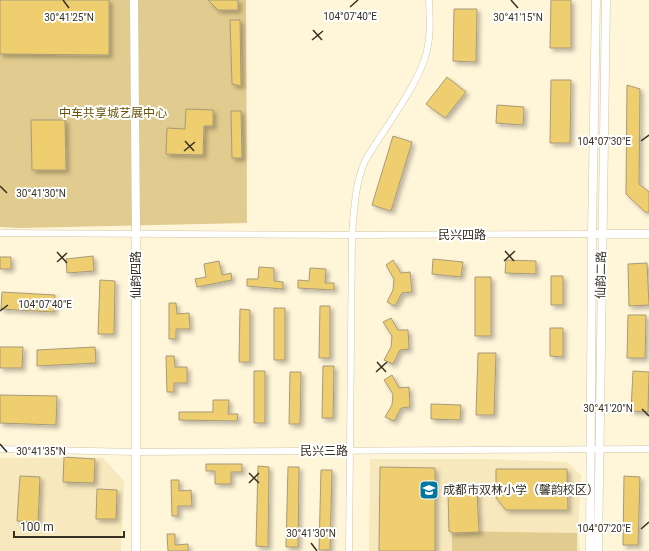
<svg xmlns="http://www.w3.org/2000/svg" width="649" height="551" font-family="Roboto,'Noto Sans SC',sans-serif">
<defs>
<filter id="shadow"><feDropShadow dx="3" dy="3" stdDeviation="2" flood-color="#0004"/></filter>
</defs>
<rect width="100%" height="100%" fill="#fff5d9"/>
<path fill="#f7e8bd" d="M0 458H103L124 481 121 551H0Z
M370 459H487L567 462 581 475 578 532 580 551H369Z"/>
<path fill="#e1cb8e" d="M0 0H246L247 223 20 228 0 227Z
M452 531 577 533V551H452Z"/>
<path fill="#efce6f" stroke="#a79b7a" filter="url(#shadow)" d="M0 0H109V55L0 54Z
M208 0H238V10H218Z
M551 0H571V48H550Z
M454 9H477L476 62 453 61Z
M230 20H240L241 86 232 84Z
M447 77 466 92 445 118 426 104Z
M551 80H571L570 143H550Z
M627 85 640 89 639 184 649 192V212H645L626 194Z
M497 105 524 107 523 125 496 123Z
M186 109 213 110V126H204L203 155 166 154 167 128 185 129Z
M231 111H241L242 158H232Z
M31 120H65L66 170H32Z
M393 136 412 142 391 211 372 205Z
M93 256 94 271 67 273 66 259Z
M0 257H11V269H0Z
M433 259 463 262 461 277 432 274Z
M393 260 401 273 410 272 412 292 402 293 395 306 387 302 393 290 394 279 386 265Z
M506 260 536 261V274L505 273Z
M219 261 222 275 231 273 232 280 197 287 195 279 206 277 204 264Z
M647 263 649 305 629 306 628 264Z
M259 267 274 268V281L283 282V289L247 286V279H258Z
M310 268 326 269 325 283H334V290L298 288V280L309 281Z
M551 276H563V305H551Z
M475 277H491V336H475Z
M100 280 115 281 114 334H98Z
M2 292 55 295 54 312 1 309Z
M169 303H176L177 314 189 313 190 329H176V339H169Z
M320 306H330V358H319Z
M274 308H285V360H274Z
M240 309 250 310V362H239Z
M628 315H646L645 358H627Z
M391 318 398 330H408L409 349 400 350 393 364 384 360 391 347 392 336 383 322Z
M550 328H563V357L550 356Z
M0 347H23L22 368H0Z
M95 347 96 363 37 366V350Z
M478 353H496L494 415H476Z
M166 356H174L175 367H187V383H174V392H167Z
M323 366H334L333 418H322Z
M254 371H265V423H254Z
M633 371 649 372 648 412 631 411Z
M290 372H301L300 424H289Z
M392 375 399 388 409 387 410 407 401 408 394 421 385 417 392 405 393 394 384 380Z
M0 395 57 396 56 425 0 423Z
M213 400H229L228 414H238L237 421 179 420V412H213Z
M431 404 461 405 460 420 431 419Z
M64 457 95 459 94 483 63 482Z
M206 464H242V472H231V484H215V471H206Z
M258 466 269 467 268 547 256 546Z
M288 467H299L298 547H286Z
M380 467 435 468V551H379Z
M496 469H567L568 510H506L496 498Z
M321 470H332L330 550H319Z
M20 476 40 477 38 522 17 521Z
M624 476 640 477 638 545H623Z
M171 480H179V491L191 490 192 506H178V516H172Z
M97 489 117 490 116 519H96Z
M477 491 479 532 453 533 449 531 448 492Z
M167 534H175V545L188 544V551H168Z"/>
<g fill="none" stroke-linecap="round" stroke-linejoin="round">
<g stroke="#d2c6a3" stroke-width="7">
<path id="minor" d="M0 233 352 235 592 234
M0 449 135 452 649 449
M349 551 352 235C354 210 355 184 365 161 383 130 414 91 425 58 431 39 430 20 429 0"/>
</g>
<g stroke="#d2c6a3" stroke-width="9">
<path id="tertiary" d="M134 0 136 233V551
M597 234H649
M590 551 592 234 596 0
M598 551 606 0"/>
</g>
<use href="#minor" stroke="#fff" stroke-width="6"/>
<use href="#tertiary" stroke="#fff" stroke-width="8"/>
</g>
<path fill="none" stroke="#353022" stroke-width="1.5" d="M63 0 69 8M511 0 518 8M350 7 358 0M313 30 322 40M312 40 323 31M185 141 194 151M641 141 649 135M184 151 195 142M0 186 7 193M505 251 514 261M57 252 67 263M504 261 515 251M57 262 67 253M0 311 8 305M377 362 386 372M376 372 387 362M642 409 649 416M0 444 7 452M249 473 259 483M249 483 259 473M641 529 649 522M311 543 317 551"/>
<defs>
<g id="school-square" transform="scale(1)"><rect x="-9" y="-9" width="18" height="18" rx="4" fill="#0077a0" stroke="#fff"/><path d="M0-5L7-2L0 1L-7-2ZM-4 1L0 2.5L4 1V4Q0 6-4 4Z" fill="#fff"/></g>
</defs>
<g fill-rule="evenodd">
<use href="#school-square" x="429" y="490"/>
</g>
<g text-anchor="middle" stroke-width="4" stroke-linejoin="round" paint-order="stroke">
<g font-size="12" fill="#6a5408" stroke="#fff">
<text x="113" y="117">中车共享城艺展中心</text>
</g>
<g font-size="12" fill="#353022" stroke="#fff">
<text x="462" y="239">民兴四路</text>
<text transform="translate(136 275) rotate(-90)" y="4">仙韵四路</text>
<text transform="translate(601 275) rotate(-89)" y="4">仙韵二路</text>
<text x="324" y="455">民兴三路</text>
</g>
<g font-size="12" fill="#353022" stroke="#fff" text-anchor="start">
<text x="443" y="494">成都市双林小学（馨韵校区）</text>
</g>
</g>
<g font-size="10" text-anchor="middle" fill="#353022" stroke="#fff" stroke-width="4" stroke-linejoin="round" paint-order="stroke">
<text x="350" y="20">104°07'40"E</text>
<text x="69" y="21">30°41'25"N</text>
<text x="518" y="21">30°41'15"N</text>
<text x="604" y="145">104°07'30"E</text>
<text x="41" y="197">30°41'30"N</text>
<text x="45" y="308">104°07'40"E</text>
<text x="608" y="412">30°41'20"N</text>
<text x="41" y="455">30°41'35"N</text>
<text x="604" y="532">104°07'20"E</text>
<text x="311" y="537">30°41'30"N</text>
</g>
<path d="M14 531v6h110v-6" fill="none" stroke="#353022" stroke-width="2"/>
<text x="20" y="531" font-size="12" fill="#353022" stroke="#ffffff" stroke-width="3" paint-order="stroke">100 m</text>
</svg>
